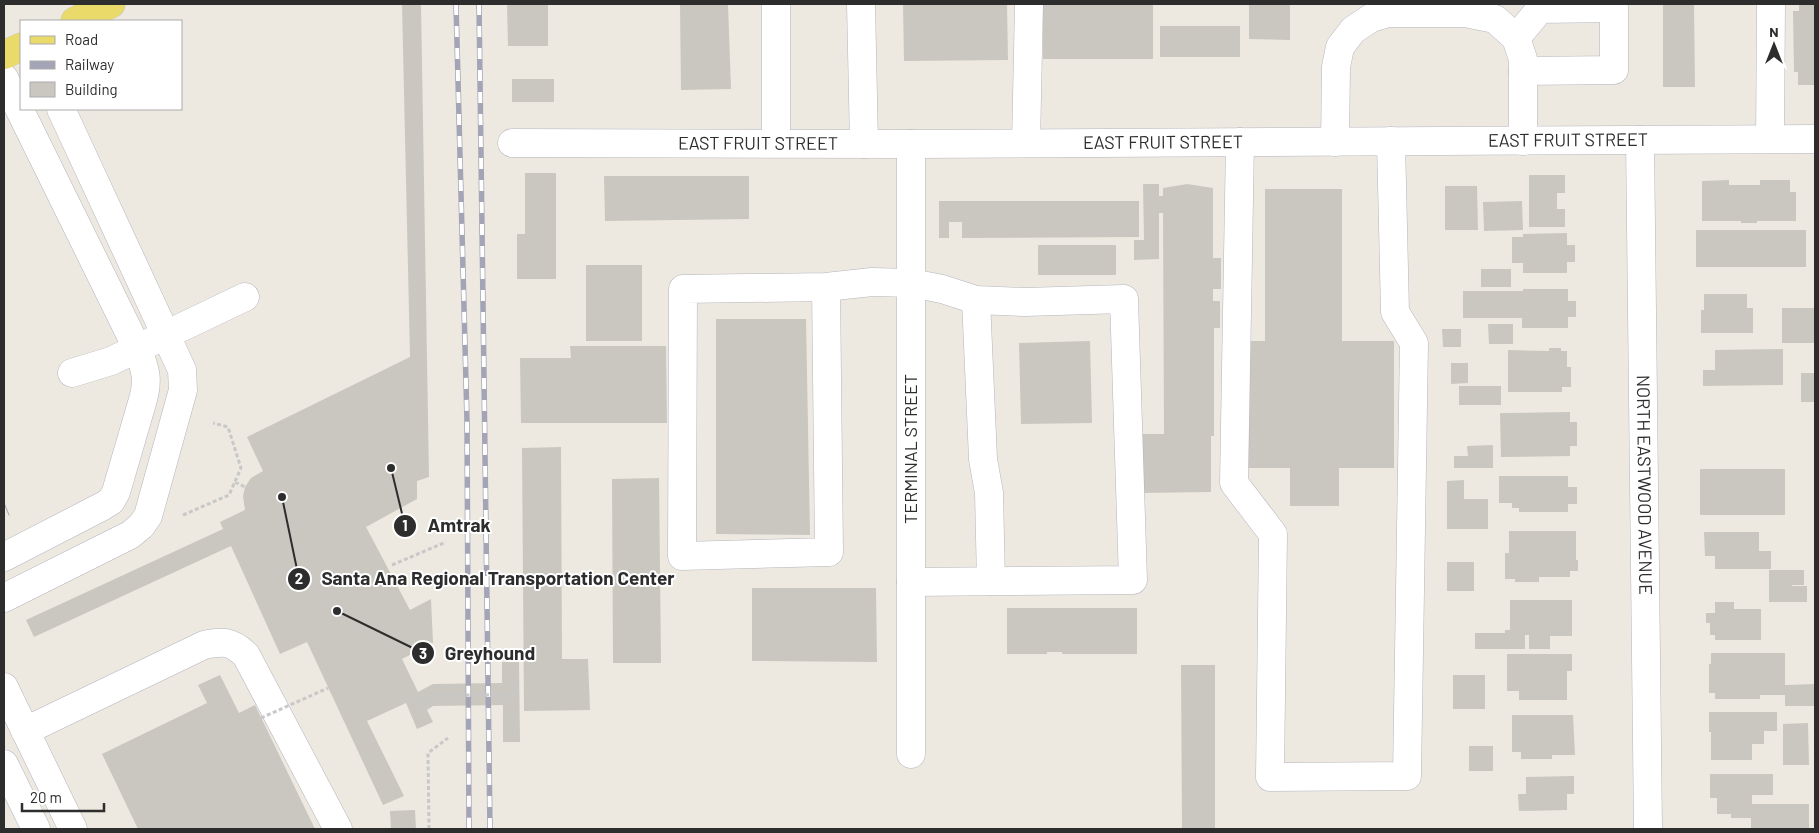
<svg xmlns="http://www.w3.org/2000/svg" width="1819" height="833" font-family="Barlow,sans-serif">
<rect width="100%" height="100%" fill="#ede9e0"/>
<path fill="#c9c7bf" d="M402 4H421L429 477 417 481V499L366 527 410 610 431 599 433 643 402 659 418 692 433 684 502 683V662H519L520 742H503V705L433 706 427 710 433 722 417 729 406 703 367 721 404 796 383 805 307 642 280 654 231 546 34 637 26 620 223 529 220 522 245 510 243 496 245 487 251 478 263 471 247 437 410 357Z
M507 4H548V46H508Z
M680 4H728L731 89 681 90Z
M903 4H1007L1008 60 904 61Z
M1043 4H1153V59H1043Z
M1249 4H1290V40L1249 39Z
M1663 4H1694L1695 87H1663Z
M1799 4H1815V85H1798V72H1794L1793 11H1799Z
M1160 26H1240V57H1160Z
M512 79H554V102H512Z
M525 173H556V279H517V234H525Z
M1529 175H1565V193H1557V209H1565V227H1529Z
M604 176H749V219L605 221Z
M1729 180V185H1760V180H1790V192H1796V221H1757V223H1741V221H1702V181Z
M1143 184H1159V196H1163V188L1187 184 1213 188V258H1221V289H1213V301H1220V328H1214V436H1211V492L1140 493V434H1164L1163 213H1159V259L1134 260V240H1144Z
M1445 186H1477L1478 230H1445Z
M1265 189H1342V341H1394V468H1339V506H1290V468H1241V341H1265Z
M939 201H1139V237L962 238V222H949V238H939Z
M1522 201 1523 230 1484 231 1483 202Z
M1696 230H1806V267H1696Z
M1567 233V245H1575V262H1567V273H1523V263H1512V237H1523V234Z
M1038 245H1116V275H1038Z
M586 265H642V341H586Z
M1481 269H1511V287H1481Z
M1523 289H1568V301H1576V317H1568V328H1522V318H1463V291H1523Z
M1704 294H1747V308H1753V333H1701V310H1704Z
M1782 308H1815V343H1782Z
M716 319H806L810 535 716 534Z
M1488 324H1513V344H1489Z
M1442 329H1461V347H1443Z
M1090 341 1092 423 1021 424 1019 343Z
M570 346H666L667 423H521L520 358H571Z
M1549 348H1561V351H1567V367H1571V387H1562V392H1508V350L1549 351Z
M1783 349V385L1703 386V370H1715V350Z
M1451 363H1468V383L1451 384Z
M1801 373H1815V402H1801Z
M1459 386H1501V405H1459Z
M1570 412V422H1577V446H1570V456L1501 457 1500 413Z
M1493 445V468H1454V456H1468L1467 446Z
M561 447 562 659H588L590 710 524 711 522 448Z
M1700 469H1785V515H1700Z
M1499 476H1568V487H1577V504H1568V512H1519V508H1512V503H1499Z
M659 478 661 663H613L612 479Z
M1464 480V499H1488V529H1447V481Z
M1509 531H1576V560H1578V571H1570V577H1539V582H1515V579H1505V553H1509Z
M1704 532H1759V551H1771V569H1715V556H1705Z
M1447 562H1474V591H1447Z
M1769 570H1804V585H1792V586H1807V602H1769Z
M752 588H876L877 662 752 661Z
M1510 600H1572V636H1550V649H1529V635H1525V649H1475V633H1505V630H1510Z
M1715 602H1734V609H1761V640H1715V635H1710V623H1706V613H1715Z
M1007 608H1137V654H1062V652H1047V654H1007Z
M1711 653H1785V685L1815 684V706H1785V695H1760V699H1715V693H1709V664H1711Z
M1507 654H1572V671H1567V700H1519V691H1507Z
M1181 665H1215V829H1182Z
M220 675 239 713 255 705 315 829H138L102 754 207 703 198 685Z
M1453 675H1485V709H1453Z
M1709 712H1777V731H1764V744H1752V760H1711V732H1709Z
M1512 715H1573L1575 755H1552V759H1521V752H1512Z
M1808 723 1809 765H1783V724Z
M1469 746H1493V771H1469Z
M1710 774H1773V795H1752V804H1809V828H1751V818H1731V814H1717V798H1710Z
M1574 776V794H1567V810L1519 811 1518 794H1526V777Z
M415 810 416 829H391L390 811Z"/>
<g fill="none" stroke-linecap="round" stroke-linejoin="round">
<g stroke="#b4b5bf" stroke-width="29">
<g id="minor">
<path d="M776 4V143"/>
<path d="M861 4 864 144"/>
<path d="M1516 38 1540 9 1614 8V70L1523 71"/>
<path d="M4 78 137 348C146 370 149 380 142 403L116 492 111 501 103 506 4 557"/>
<path d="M1770 139 1771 4"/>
<path id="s1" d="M1640 140 1648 829"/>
<path d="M1240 142 1234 483 1273 534 1270 777 1407 776 1414 343 1395 312 1391 141"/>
<path d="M1335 142 1336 67 1340 47 1353 30 1371 18 1388 13H1465L1495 19 1516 38 1523 59V141"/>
<path id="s2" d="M512 143 911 144 1815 139"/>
<path d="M1026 143 1029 4"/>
<path d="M911 144V754"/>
<path d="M826 287 829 552 682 556 683 289 826 287 872 282 911 283 942 289 976 300 1025 302 1124 299 1133 580 911 582"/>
<path d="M976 300 983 459 989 493 991 581"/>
<path d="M72 373 111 361 245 297"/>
<path d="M4 598 130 535 141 526 148 516 183 390 182 370 61 109"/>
<path d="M4 687 73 829"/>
<path d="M25 731 204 645C224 641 231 641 246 655L338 829"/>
<path d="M4 764 36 829"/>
</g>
</g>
<g stroke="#c8c8c8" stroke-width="29">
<path id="major" d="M75 21 111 4
M4 55 21 47"/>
</g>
<path stroke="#c8c8c8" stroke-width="3" stroke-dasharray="4 2.5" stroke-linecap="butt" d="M235 482 245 487
M183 515 229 495 241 468 228 427 213 423
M392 565 446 542
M510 682H516V695
M424 700 427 707 431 705 429 700
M415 703 433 695
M429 829 428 753 448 738"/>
<use href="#minor" stroke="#fff" stroke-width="28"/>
<use href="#major" stroke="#e9da6a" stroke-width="28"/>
<path stroke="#a3a4b6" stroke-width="1" d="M4 503 9 515"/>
<g stroke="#a3a4b6" stroke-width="5.5">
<path id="rail" d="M456 4 467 421 469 829
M479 4 490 829"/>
</g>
<use href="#rail" stroke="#fff" stroke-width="4" stroke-dasharray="11" stroke-linecap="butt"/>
<path stroke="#c8c8c8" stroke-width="3" stroke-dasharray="4 2.5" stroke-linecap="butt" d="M433 695H516
M261 718 328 688"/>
</g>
<g text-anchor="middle" stroke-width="4" stroke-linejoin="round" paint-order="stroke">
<g font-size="18" fill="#2d2d2d" stroke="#fff">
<text dy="6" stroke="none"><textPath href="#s2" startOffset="1056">EAST FRUIT STREET</textPath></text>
<text dy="6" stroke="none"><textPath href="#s2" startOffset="246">EAST FRUIT STREET</textPath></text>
<text dy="6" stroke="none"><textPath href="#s2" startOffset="651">EAST FRUIT STREET</textPath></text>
<text transform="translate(911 449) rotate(-90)" y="6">TERMINAL STREET</text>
<text dy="6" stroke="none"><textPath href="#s1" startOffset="345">NORTH EASTWOOD AVENUE</textPath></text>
</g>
</g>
<path fill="none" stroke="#2d2d2d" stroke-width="2" d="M391 468L405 526M282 497L299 579M337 611L423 653"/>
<g fill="#2d2d2d" stroke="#fff" stroke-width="2">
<circle cx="391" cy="468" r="5"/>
<circle cx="282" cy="497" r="5"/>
<circle cx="337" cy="611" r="5"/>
<circle cx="405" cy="526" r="12"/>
<circle cx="299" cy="579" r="12"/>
<circle cx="423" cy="653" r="12"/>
</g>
<g font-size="15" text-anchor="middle" font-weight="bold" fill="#fff">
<text x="405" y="531">1</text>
<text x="299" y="584">2</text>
<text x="423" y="659">3</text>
</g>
<g font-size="19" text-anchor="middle" font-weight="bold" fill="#2d2d2d" stroke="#fff" stroke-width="4" stroke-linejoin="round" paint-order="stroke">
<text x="459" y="532">Amtrak</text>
<text x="498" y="585">Santa Ana Regional Transportation Center</text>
<text x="490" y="660">Greyhound</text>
</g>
<rect width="1819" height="833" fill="none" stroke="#2d2d2d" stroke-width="10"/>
<rect x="20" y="20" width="162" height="90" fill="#ffffff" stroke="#ababab"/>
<rect x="30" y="36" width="25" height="8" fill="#e9da6a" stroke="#ababab"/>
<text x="65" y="45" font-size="15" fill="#2d2d2d">Road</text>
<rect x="30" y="61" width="25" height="8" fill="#a3a4b6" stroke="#ababab"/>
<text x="65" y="70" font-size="15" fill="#2d2d2d">Railway</text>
<rect x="30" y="82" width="25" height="15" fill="#c9c7bf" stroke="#ababab"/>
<text x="65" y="95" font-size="15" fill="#2d2d2d">Building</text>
<g transform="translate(1774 45)" stroke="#ffffff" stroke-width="4" paint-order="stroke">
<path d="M0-4L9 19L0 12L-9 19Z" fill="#2d2d2d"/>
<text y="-8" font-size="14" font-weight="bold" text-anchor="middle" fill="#2d2d2d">N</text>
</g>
<path d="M22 803v8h82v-8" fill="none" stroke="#2d2d2d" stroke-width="2.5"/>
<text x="30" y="803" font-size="15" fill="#2d2d2d" stroke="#ffffff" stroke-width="4" paint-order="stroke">20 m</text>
</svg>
